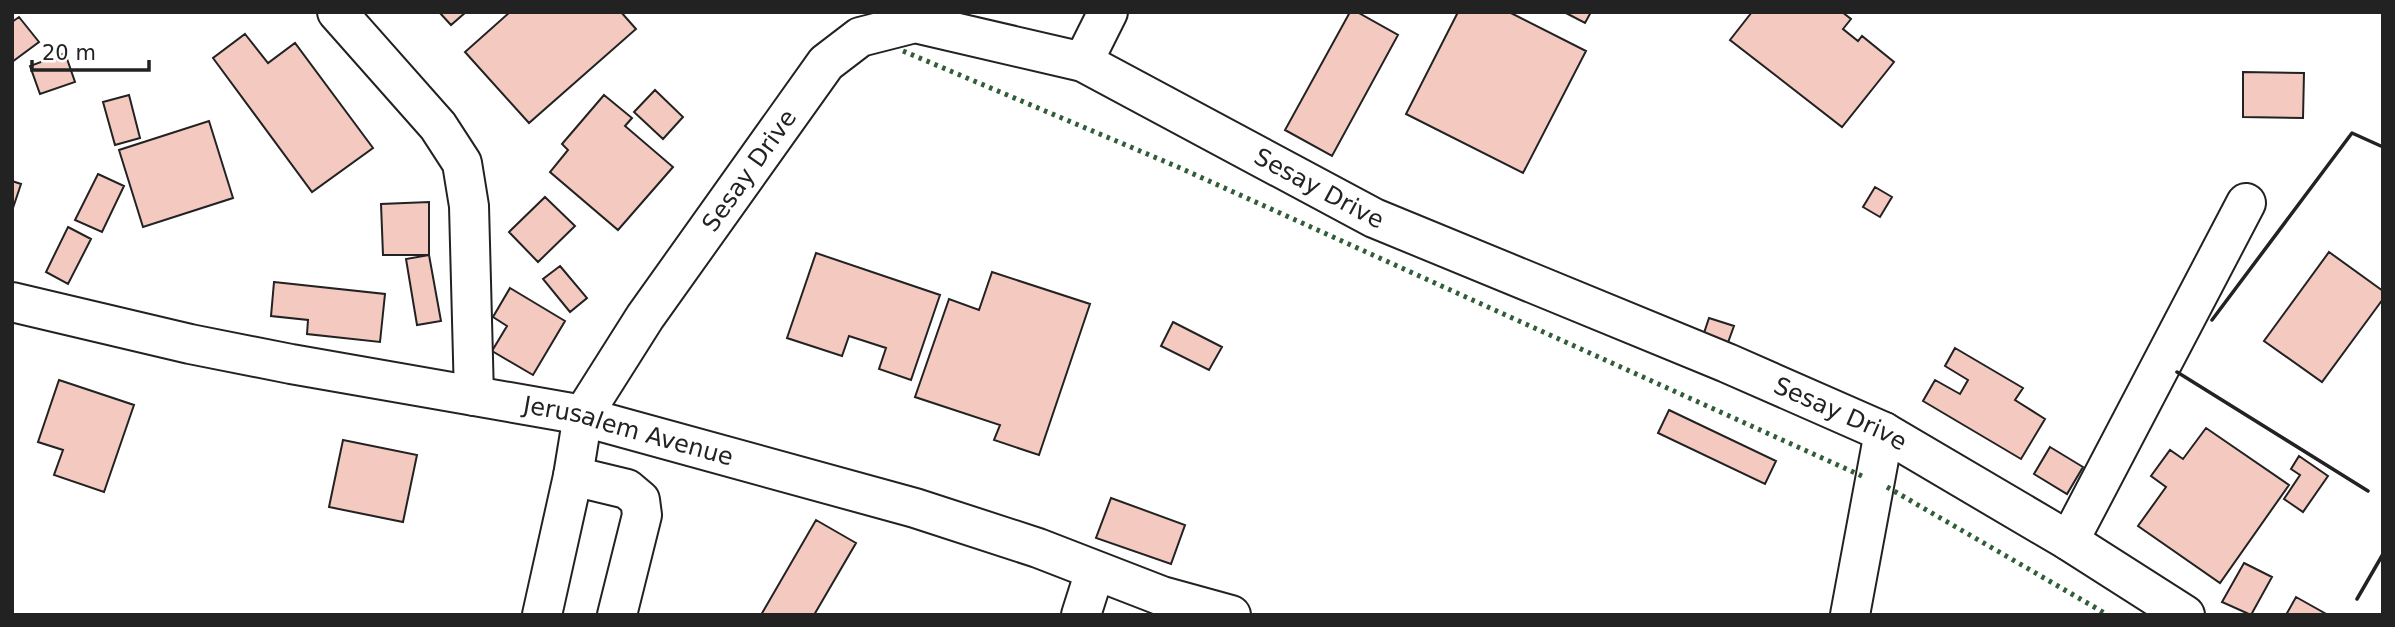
<svg xmlns="http://www.w3.org/2000/svg" width="2395" height="627" font-family="'DejaVu Sans',sans-serif">
<rect width="100%" height="100%" fill="#fff"/>
<path fill="#f3c9c0" stroke="#222" stroke-width="2" d="M439 12H466L451 25Z
M510 12H621L636 29 529 123 465 52Z
M1350 12H1357L1398 35 1332 156 1285 130Z
M1458 12H1509L1586 51 1523 173 1406 114Z
M1564 12H1591L1585 23Z
M1752 12H1842L1851 19 1843 29 1858 41 1862 36 1894 62 1842 127 1730 40Z
M19 17 39 42 12 62V22Z
M245 34 268 63 295 43 373 148 312 192 213 58Z
M65 53 75 82 40 94 30 66Z
M2243 72 2304 73 2303 118 2243 117Z
M655 90 683 117 663 139 634 112Z
M129 95 140 138 115 145 103 102Z
M604 95 632 118 625 126 673 167 618 230 550 172 568 150 562 144Z
M209 121 233 198 143 227 119 150Z
M98 174 124 186 102 232 75 220Z
M12 181 21 184 12 211Z
M1875 187 1892 197 1880 217 1863 207Z
M545 197 575 226 538 262 509 232Z
M429 202V255H383L381 204Z
M68 227 91 239 68 284 46 272Z
M2329 252 2383 291V299L2322 382 2264 341Z
M816 253 940 295 911 380 879 369 886 348 849 336 842 356 787 338Z
M429 255 441 321 417 325 406 259Z
M560 266 587 298 570 312 543 279Z
M992 272 1090 304 1039 455 994 440 1000 425 915 397 949 299 979 310Z
M274 282 385 294 380 342 307 334 308 320 271 316Z
M510 288 565 321 533 375 492 351 507 326 493 317Z
M1709 318 1734 326 1726 348 1702 339Z
M1173 322 1222 347 1209 370 1161 346Z
M1955 348 2023 388 2015 400 2045 419 2021 459 1923 401 1935 380 1960 394 1968 380 1945 366Z
M59 380 134 405 104 492 54 475 63 450 38 442Z
M1669 410 1776 461 1765 484 1658 433Z
M2206 428 2289 485 2220 583 2138 526 2166 487 2151 476 2170 450 2183 459Z
M343 440 417 455 403 522 329 507Z
M2050 447 2083 467 2067 494 2034 474Z
M2299 456 2328 476 2303 512 2284 499 2300 475 2291 469Z
M1111 498 1185 525 1171 564 1096 538Z
M816 520 856 543 814 615H761Z
M2244 563 2272 577 2251 615 2222 602Z
M2296 597 2328 615H2286Z"/>
<g fill="none" stroke-linecap="round" stroke-linejoin="round">
<g stroke="#222" stroke-width="42">
<g id="minor">
<path d="M337 12 438 126 462 163 469 206 474 396"/>
<path d="M1083 62 1108 12"/>
<path id="s1" d="M12 302 190 344 291 364 583 415 602 422 915 508 1038 548 1162 596 1231 615"/>
<path d="M573 476 627 489 640 500 642 515 617 615"/>
<path d="M2069 541 2246 203"/>
<path id="s2" d="M542 615 573 476 583 415 645 317 826 63 860 37 915 23 1083 62 1374 218 1727 363 1884 432 2069 541 2185 615"/>
<path d="M1081 615 1095 571"/>
<path d="M1850 615 1884 432"/>
</g>
</g>
<use href="#minor" stroke="#fff" stroke-width="38"/>
<path stroke="#2f5e38" stroke-width="5" stroke-dasharray="3.5 5" stroke-linecap="butt" d="M903 51 1178 167 1862 476
M1887 487 2108 615"/>
<path stroke="#222" stroke-width="3.5" d="M2212 320 2352 133 2383 147
M2177 372 2368 491
M2357 599 2383 554"/>
</g>
<g text-anchor="middle" stroke-width="5" stroke-linejoin="round" paint-order="stroke">
<g font-size="24" fill="#222" stroke="#fff">
<text dy="8" stroke="none"><textPath href="#s2" startOffset="500">Sesay Drive</textPath></text>
<text dy="8" stroke="none"><textPath href="#s2" startOffset="1172">Sesay Drive</textPath></text>
<text dy="8" stroke="none"><textPath href="#s2" startOffset="1740">Sesay Drive</textPath></text>
<text dy="8" stroke="none"><textPath href="#s1" startOffset="630">Jerusalem Avenue</textPath></text>
</g>
</g>
<rect width="2395" height="627" fill="none" stroke="#222222" stroke-width="28"/>
<path d="M32 60v10h117v-10" fill="none" stroke="#222222" stroke-width="3.5"/>
<text x="42" y="60" font-size="21" fill="#222222" stroke="#ffffff" stroke-width="5" paint-order="stroke">20 m</text>
</svg>
